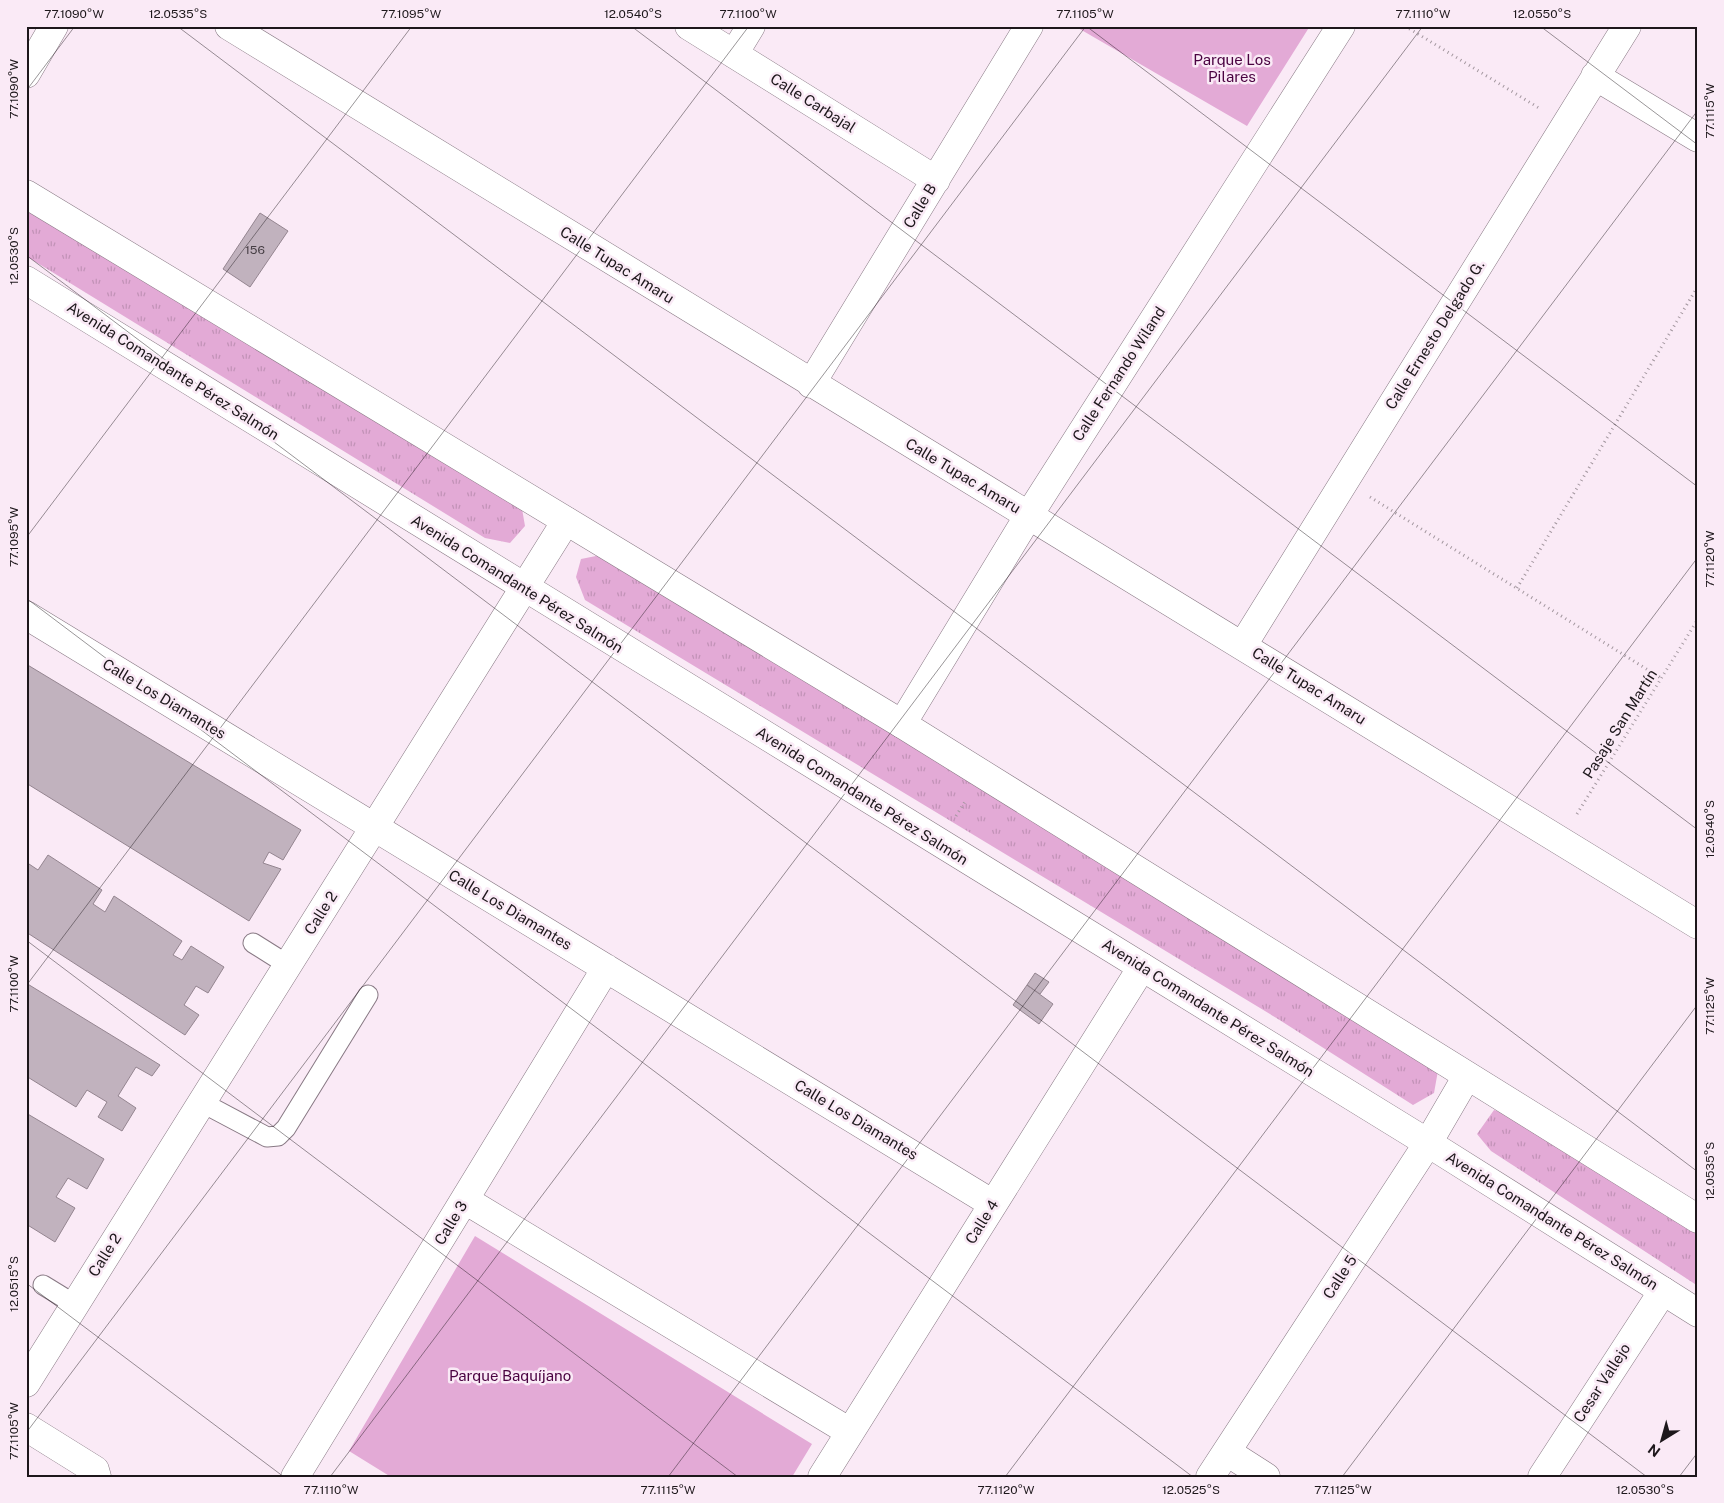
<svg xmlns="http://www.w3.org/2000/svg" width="1724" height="1503" font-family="'Public Sans',sans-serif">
<defs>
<pattern id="grass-tufts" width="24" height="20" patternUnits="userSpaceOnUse" patternTransform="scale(1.25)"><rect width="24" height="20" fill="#e3aad6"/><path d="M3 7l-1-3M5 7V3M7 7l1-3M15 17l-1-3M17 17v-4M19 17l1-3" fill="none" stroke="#c292b7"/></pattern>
</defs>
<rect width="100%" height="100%" fill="#faeaf6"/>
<path fill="url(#grass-tufts)" d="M26 196 521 503 525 526 510 543 485 538 26 256Z
M606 554 1439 1065 1434 1093 1413 1105 1278 1019 585 600 576 577 581 559Z
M1494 1110 1521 1118 1698 1233V1286L1491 1151 1477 1134Z"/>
<path fill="#e3aad6" d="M1079 26H1310L1247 126 1078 28Z
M475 1236 812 1444 792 1477H391L349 1451Z"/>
<path fill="#c1b2be" stroke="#948590" d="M260 213 288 231 250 287 223 269Z
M26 664 301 830 283 860 269 852 263 863 281 869 249 921 26 783Z
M48 855 102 890 93 904 105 912 114 896 182 941 173 955 182 960 191 946 224 967 208 993 196 986 184 1005 199 1015 185 1035 26 932V862L38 870Z
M1035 973 1049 982 1040 994 1027 985Z
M26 983 160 1065 152 1076 136 1067 118 1096 136 1108 122 1131 98 1117 107 1102 87 1090 76 1107 26 1076Z
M1027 985 1053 1004 1039 1024 1013 1005Z
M26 1113 104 1159 87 1189 68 1178 56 1197 75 1208 55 1242 26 1224Z"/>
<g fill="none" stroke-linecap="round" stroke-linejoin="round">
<g stroke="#887984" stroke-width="21">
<path id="service" d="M253 943 288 965
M201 1102 267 1137 278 1136 286 1128 368 995
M43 1285 74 1304"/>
</g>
<g stroke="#887984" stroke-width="29">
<path id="minor" d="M229 26 1698 925
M689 26 936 180
M734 54 751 26
M26 74 54 26
M1595 76 1698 138
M811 384 1029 26
M26 615 993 1204
M1243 645 1627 26
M902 724 1029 515 1341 26
M465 1200 850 1432
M26 1383 566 521
M26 1427 95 1470 97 1477
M1227 1452 1266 1477
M295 1477 606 968
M822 1477 1142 967
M1210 1477 1428 1143 1467 1076
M1542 1477 1663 1291"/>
</g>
<g stroke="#887984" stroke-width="29">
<path id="secondary" d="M26 194 902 724 1698 1219
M26 280 1428 1143 1698 1313"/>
</g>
<path stroke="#a3979f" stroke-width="3" stroke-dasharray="1 4" stroke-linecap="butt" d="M1405 26 1539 108
M1370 497 1661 678
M1517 588 1698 286
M1577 814 1698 619
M956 816 966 800"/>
<use href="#service" stroke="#fff" stroke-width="19"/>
<use href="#minor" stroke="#fff" stroke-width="28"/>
<use href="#secondary" stroke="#fff" stroke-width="28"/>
</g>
<path fill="none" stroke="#1d171b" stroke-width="1" stroke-opacity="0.45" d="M177 26 1698 1172M631 26 1698 830M1086 26 1698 487M1540 26 1698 145M26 91 75 26M26 255 1647 1477M26 538 412 26M26 598 1193 1477M26 940 738 1477M26 986 749 26M26 1283 284 1477M26 1433 1086 26M330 1477 1423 26M668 1477 1698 110M1005 1477 1698 557M1342 1477 1698 1004M1679 1477 1698 1452"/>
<g text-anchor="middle" stroke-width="5" stroke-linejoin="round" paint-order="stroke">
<g font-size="12" fill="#463e44">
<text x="255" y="254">156</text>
</g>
<g font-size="15" fill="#4a0341" stroke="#faeaf6">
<text x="1232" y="65">Parque Los<tspan x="1232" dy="17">Pilares</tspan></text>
<text x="510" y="1381">Parque Baquíjano</text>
</g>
<g font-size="15" fill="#1d171b" stroke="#faeaf6">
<text transform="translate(813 103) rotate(32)" y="5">Calle Carbajal</text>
<text transform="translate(920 206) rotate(-59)" y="5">Calle B</text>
<text transform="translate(617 265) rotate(32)" y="5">Calle Tupac Amaru</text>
<text transform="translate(1435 335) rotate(-58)" y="5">Calle Ernesto Delgado G.</text>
<text transform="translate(173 371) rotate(32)" y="5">Avenida Comandante Pérez Salmón</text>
<text transform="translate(1119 374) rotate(-57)" y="5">Calle Fernando Wiland</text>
<text transform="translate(963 476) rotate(31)" y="5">Calle Tupac Amaru</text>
<text transform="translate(517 584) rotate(32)" y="5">Avenida Comandante Pérez Salmón</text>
<text transform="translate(1309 686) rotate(32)" y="5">Calle Tupac Amaru</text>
<text transform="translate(164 699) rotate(31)" y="5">Calle Los Diamantes</text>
<text transform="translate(1620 724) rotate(-58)" y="5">Pasaje San Martín</text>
<text transform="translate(862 796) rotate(32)" y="5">Avenida Comandante Pérez Salmón</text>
<text transform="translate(510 910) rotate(31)" y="5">Calle Los Diamantes</text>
<text transform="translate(321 913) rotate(-58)" y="5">Calle 2</text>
<text transform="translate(1208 1008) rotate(32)" y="5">Avenida Comandante Pérez Salmón</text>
<text transform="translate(856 1120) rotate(31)" y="5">Calle Los Diamantes</text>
<text transform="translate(1552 1221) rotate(32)" y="5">Avenida Comandante Pérez Salmón</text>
<text transform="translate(982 1222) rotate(-58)" y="5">Calle 4</text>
<text transform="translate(451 1223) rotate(-59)" y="5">Calle 3</text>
<text transform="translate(105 1255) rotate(-58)" y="5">Calle 2</text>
<text transform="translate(1340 1277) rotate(-57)" y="5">Calle 5</text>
<text transform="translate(1602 1383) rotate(-57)" y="5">Cesar Vallejo</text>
</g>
</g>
<rect width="1724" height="1503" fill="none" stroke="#faeaf6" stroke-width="55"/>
<g transform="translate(1662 1440) rotate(217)" stroke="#faeaf6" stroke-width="4" paint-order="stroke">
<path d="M0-4L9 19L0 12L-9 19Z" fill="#1d171b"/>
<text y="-8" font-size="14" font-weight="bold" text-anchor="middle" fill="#1d171b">N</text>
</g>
<rect x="28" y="28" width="1668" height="1448" fill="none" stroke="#1d171b" stroke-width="2"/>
<g font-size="12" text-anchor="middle" fill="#1d171b">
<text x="74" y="18">77.1090°W</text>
<text x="178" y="18">12.0535°S</text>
<text x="411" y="18">77.1095°W</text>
<text x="633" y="18">12.0540°S</text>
<text x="748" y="18">77.1100°W</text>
<text x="1085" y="18">77.1105°W</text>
<text x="1423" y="18">77.1110°W</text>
<text x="1542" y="18">12.0550°S</text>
<text transform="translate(14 89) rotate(-90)" y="4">77.1090°W</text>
<text transform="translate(1710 111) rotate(-90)" y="4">77.1115°W</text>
<text transform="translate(14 256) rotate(-90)" y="4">12.0530°S</text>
<text transform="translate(14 537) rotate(-90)" y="4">77.1095°W</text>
<text transform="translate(1710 559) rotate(-90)" y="4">77.1120°W</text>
<text transform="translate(1710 829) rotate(-90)" y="4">12.0540°S</text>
<text transform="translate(14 984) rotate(-90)" y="4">77.1100°W</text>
<text transform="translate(1710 1006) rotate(-90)" y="4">77.1125°W</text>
<text transform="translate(1710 1171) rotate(-90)" y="4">12.0535°S</text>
<text transform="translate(14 1284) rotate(-90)" y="4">12.0515°S</text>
<text transform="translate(14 1431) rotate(-90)" y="4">77.1105°W</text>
<text x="331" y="1494">77.1110°W</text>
<text x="668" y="1494">77.1115°W</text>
<text x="1006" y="1494">77.1120°W</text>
<text x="1191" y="1494">12.0525°S</text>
<text x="1343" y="1494">77.1125°W</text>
<text x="1645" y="1494">12.0530°S</text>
</g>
</svg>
